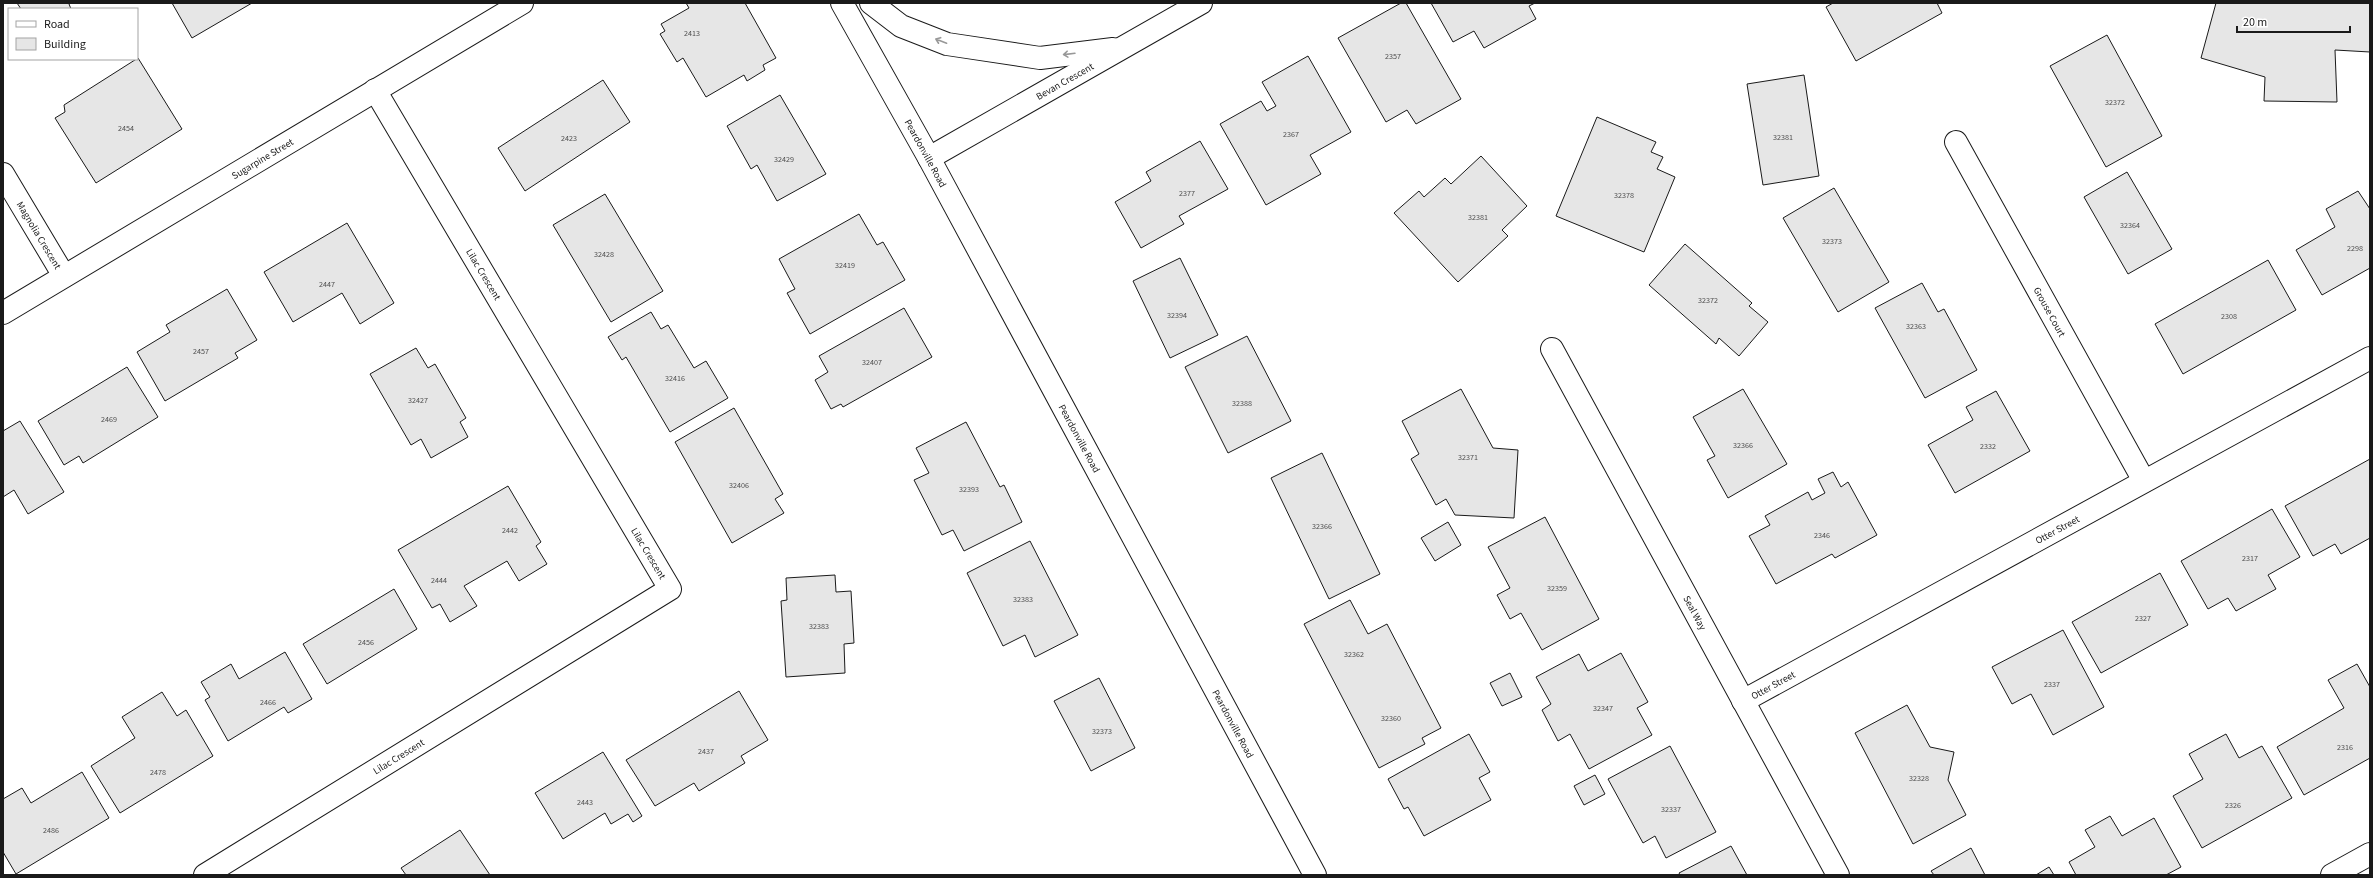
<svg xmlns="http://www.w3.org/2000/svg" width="2373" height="878" font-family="'Source Sans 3',sans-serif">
<rect width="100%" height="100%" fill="#fff"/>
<path fill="#e6e6e6" stroke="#1a1a1a" d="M17 3H71L69 4 71 9H21Z
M172 3H252L192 38Z
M686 3H745L776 58 763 65 765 70 747 81 744 75 706 97 683 58 677 62 660 34 665 31 661 24 689 8Z
M1401 3H1406L1461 99 1416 124 1407 110 1386 122 1338 38Z
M1431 3H1535L1529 6 1536 19 1484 48 1474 31 1453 42Z
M1833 3H1937L1942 13 1856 61 1826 7Z
M2216 3H2370V52L2335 50 2337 102 2264 101 2265 77 2201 58Z
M2107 35 2162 136 2106 167 2050 66Z
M1308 56 1351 132 1310 155 1321 174 1266 205 1220 124 1261 101 1267 111 1276 106 1262 82Z
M138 58 182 129 96 183 55 118 65 112 64 105Z
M1804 75 1819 176 1763 185 1747 84Z
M603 80 630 122 525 191 498 148Z
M780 95 826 174 777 201 757 165 751 169 727 126Z
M1597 117 1656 142 1651 152 1663 157 1657 169 1675 177 1644 252 1556 216Z
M1200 141 1228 189 1179 216 1184 224 1141 248 1115 202 1151 181 1146 172Z
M1481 156 1527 206 1502 230 1508 236 1458 282 1394 213 1419 191 1424 197 1445 178 1451 184Z
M2127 172 2172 249 2128 274 2084 197Z
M1834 188 1889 282 1838 312 1783 218Z
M2358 191 2370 209V268L2322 295 2296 250 2335 227 2326 209Z
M605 194 663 291 611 322 553 225Z
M859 214 877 245 883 242 905 280 810 334 787 293 795 289 779 259Z
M347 223 394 303 360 324 342 293 293 322 264 272Z
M1685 244 1752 303 1749 306 1768 322 1739 356 1719 338 1716 344 1649 285Z
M1180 258 1218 335 1170 358 1133 281Z
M2268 260 2296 310 2183 374 2155 324Z
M1922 283 1938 312 1944 309 1977 370 1925 398 1875 308Z
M227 289 257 340 235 353 238 358 165 401 137 352 170 332 166 325Z
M904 308 932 357 843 407 841 404 831 409 815 380 828 372 819 356Z
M651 312 661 329 668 325 694 368 706 361 728 398 670 432 626 357 622 360 608 337Z
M1247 336 1291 421 1228 453 1185 367Z
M416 348 428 368 435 364 466 418 460 422 468 437 431 458 421 439 411 445 370 374Z
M127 367 158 417 83 463 79 456 64 465 38 421Z
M1461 389 1493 448 1518 450 1514 518 1455 515 1446 499 1436 505 1411 459 1419 454 1402 421Z
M1743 389 1787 464 1728 498 1707 460 1715 456 1693 417Z
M1996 391 2030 451 1955 493 1928 445 1973 420 1966 407Z
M734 408 783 494 775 499 784 513 732 543 675 442Z
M20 421 64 492 28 514 14 490 3 497V431Z
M966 422 1000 487 1004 485 1022 522 964 551 953 530 942 535 914 480 929 473 916 448Z
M1322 453 1380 574 1329 599 1271 478Z
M2370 459V538L2341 554 2335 544 2313 556 2285 506Z
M1833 472 1841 487 1848 482 1877 535 1835 558 1832 554 1776 584 1749 536 1770 525 1765 516 1808 492 1812 500 1825 493 1818 479Z
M508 486 541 542 536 546 547 564 519 581 507 561 464 586 477 606 450 622 440 604 432 608 398 550Z
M2272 509 2300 557 2268 575 2276 589 2236 611 2228 598 2208 609 2181 561Z
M1545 517 1599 619 1542 650 1521 613 1510 619 1497 595 1510 588 1488 547Z
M1448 522 1461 545 1435 561 1421 538Z
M1030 541 1078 635 1035 657 1025 635 1003 646 967 573Z
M2160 573 2188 625 2101 673 2072 622Z
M835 575 836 592 851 591 854 643 844 644 845 673 786 677 781 601 787 600 786 578Z
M394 589 417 629 327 684 303 644Z
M1350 600 1368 634 1387 624 1441 728 1422 738 1425 744 1379 768 1304 624Z
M2063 630 2104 707 2053 735 2031 694 2012 704 1992 667Z
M285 652 312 699 288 713 284 707 228 741 205 700 210 697 201 682 231 664 239 679Z
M1621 653 1648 702 1637 708 1652 735 1589 769 1570 734 1558 741 1542 710 1551 704 1536 677 1579 654 1588 671Z
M2357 664 2370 687V758L2304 795 2277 747 2344 708 2328 680Z
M1510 673 1522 697 1502 706 1490 683Z
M1099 678 1135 748 1091 771 1054 701Z
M739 691 768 740 741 756 745 763 699 791 694 783 655 806 626 760Z
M162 692 177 716 186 710 213 756 120 813 91 766 135 738 122 717Z
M1907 705 1930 747 1954 752 1948 780 1966 815 1913 844 1855 733Z
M1469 734 1490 772 1479 778 1491 800 1424 836 1408 807 1404 809 1388 779Z
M2226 734 2239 758 2262 746 2292 798 2202 848 2173 796 2203 779 2189 754Z
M1670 746 1716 832 1666 858 1655 836 1643 843 1608 779Z
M603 752 642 816 633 822 628 814 611 824 605 813 563 839 535 793Z
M82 772 109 818 16 874 3 852V799L22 788 31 803Z
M1595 775 1605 794 1584 805 1574 786Z
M2110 816 2122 836 2154 818 2181 867 2166 875H2076L2069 862 2095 847 2085 830Z
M460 830 490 875H406L401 868Z
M1731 846 1747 875H1680L1679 873Z
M1971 848 1985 875H1934L1931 871Z
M2049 867 2054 875H2036Z"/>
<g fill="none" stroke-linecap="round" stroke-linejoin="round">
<g stroke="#1a1a1a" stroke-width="24">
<g id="minor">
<path id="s1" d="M1956 142 2144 481"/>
<path id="s2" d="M3 174 64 276"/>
<path id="s3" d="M3 313 522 3"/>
<path id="s4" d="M1552 349 1838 875"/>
<path id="s5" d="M1743 701 2370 358"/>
<path id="s6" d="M205 875 670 589 375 90"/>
<path d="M2332 875 2370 854"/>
</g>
</g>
<g stroke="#1a1a1a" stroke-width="24">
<g id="tertiary">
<path d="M871 3 901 26 947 44 1040 58 1113 49"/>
<path id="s7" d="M929 158 1201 3"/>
</g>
</g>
<g stroke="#1a1a1a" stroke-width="24">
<g id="secondary">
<path id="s8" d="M842 3 929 158 1315 875"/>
</g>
</g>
<use href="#minor" stroke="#fff" stroke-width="22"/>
<use href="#tertiary" stroke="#fff" stroke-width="22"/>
<use href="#secondary" stroke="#fff" stroke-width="22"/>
</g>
<defs><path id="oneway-shaft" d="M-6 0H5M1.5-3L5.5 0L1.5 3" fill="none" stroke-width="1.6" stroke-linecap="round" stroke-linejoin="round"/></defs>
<g stroke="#989898">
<use href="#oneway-shaft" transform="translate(941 41) rotate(-159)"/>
<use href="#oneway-shaft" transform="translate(1069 54) rotate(173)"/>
</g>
<g text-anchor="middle" stroke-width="3" stroke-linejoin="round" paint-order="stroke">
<g font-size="8" fill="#4d4d4d">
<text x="692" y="36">2413</text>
<text x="1393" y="59">2357</text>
<text x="2115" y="105">32372</text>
<text x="126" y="131">2454</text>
<text x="1291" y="137">2367</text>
<text x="1783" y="140">32381</text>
<text x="569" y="141">2423</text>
<text x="784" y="162">32429</text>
<text x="1187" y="196">2377</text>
<text x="1624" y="198">32378</text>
<text x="1478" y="220">32381</text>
<text x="2130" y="228">32364</text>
<text x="1832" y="244">32373</text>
<text x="2355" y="251">2298</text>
<text x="604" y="257">32428</text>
<text x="845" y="268">32419</text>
<text x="327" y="287">2447</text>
<text x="1708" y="303">32372</text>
<text x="1177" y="318">32394</text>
<text x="2229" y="319">2308</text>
<text x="1916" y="329">32363</text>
<text x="201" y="354">2457</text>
<text x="872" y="365">32407</text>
<text x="675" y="381">32416</text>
<text x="418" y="403">32427</text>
<text x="1242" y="406">32388</text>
<text x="109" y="422">2469</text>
<text x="1743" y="448">32366</text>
<text x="1988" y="449">2332</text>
<text x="1468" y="460">32371</text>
<text x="739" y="488">32406</text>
<text x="969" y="492">32393</text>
<text x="1322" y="529">32366</text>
<text x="510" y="533">2442</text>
<text x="1822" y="538">2346</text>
<text x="2250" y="561">2317</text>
<text x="439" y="583">2444</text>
<text x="1557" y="591">32359</text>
<text x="1023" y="602">32383</text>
<text x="2143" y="621">2327</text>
<text x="819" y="629">32383</text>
<text x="366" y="645">2456</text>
<text x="1354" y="657">32362</text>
<text x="2052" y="687">2337</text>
<text x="268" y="705">2466</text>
<text x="1603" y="711">32347</text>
<text x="1391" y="721">32360</text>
<text x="1102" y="734">32373</text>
<text x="2345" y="750">2316</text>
<text x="706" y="754">2437</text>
<text x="158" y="775">2478</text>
<text x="1919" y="781">32328</text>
<text x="585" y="805">2443</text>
<text x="2233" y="808">2326</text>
<text x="1671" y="812">32337</text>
<text x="51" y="833">2486</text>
</g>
<g font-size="10" fill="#1a1a1a" stroke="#fff">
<text dy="4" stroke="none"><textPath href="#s7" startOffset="156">Bevan Crescent</textPath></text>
<text dy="4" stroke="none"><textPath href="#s8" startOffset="172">Peardonville Road</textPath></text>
<text dy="4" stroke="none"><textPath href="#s3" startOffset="302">Sugarpine Street</textPath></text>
<text dy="4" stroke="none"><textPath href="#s2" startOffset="71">Magnolia Crescent</textPath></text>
<text transform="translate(484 274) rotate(59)" y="4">Lilac Crescent</text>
<text dy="4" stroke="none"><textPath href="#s1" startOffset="194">Grouse Court</textPath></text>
<text dy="4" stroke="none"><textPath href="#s8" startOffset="496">Peardonville Road</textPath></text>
<text dy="4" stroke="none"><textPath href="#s5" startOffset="358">Otter Street</textPath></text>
<text transform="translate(649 553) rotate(59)" y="4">Lilac Crescent</text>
<text dy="4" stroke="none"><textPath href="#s4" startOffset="300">Seal Way</textPath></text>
<text dy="4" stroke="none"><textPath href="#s5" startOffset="34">Otter Street</textPath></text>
<text dy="4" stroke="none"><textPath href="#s8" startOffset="820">Peardonville Road</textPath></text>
<text dy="4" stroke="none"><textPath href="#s6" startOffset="227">Lilac Crescent</textPath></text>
</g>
</g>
<rect width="2373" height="878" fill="none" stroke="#1a1a1a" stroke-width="8"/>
<rect x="8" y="8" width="130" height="52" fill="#ffffff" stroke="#a3a3a3"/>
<rect x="16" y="21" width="20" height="6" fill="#ffffff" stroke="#a3a3a3"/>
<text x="44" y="28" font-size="12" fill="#1a1a1a">Road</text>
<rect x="16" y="38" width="20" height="12" fill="#e6e6e6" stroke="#a3a3a3"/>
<text x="44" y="48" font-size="12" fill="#1a1a1a">Building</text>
<path d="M2237 26v6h113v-6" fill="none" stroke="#1a1a1a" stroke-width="2"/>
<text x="2243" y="26" font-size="12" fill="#1a1a1a" stroke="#ffffff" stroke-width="3" paint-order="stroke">20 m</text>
</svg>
